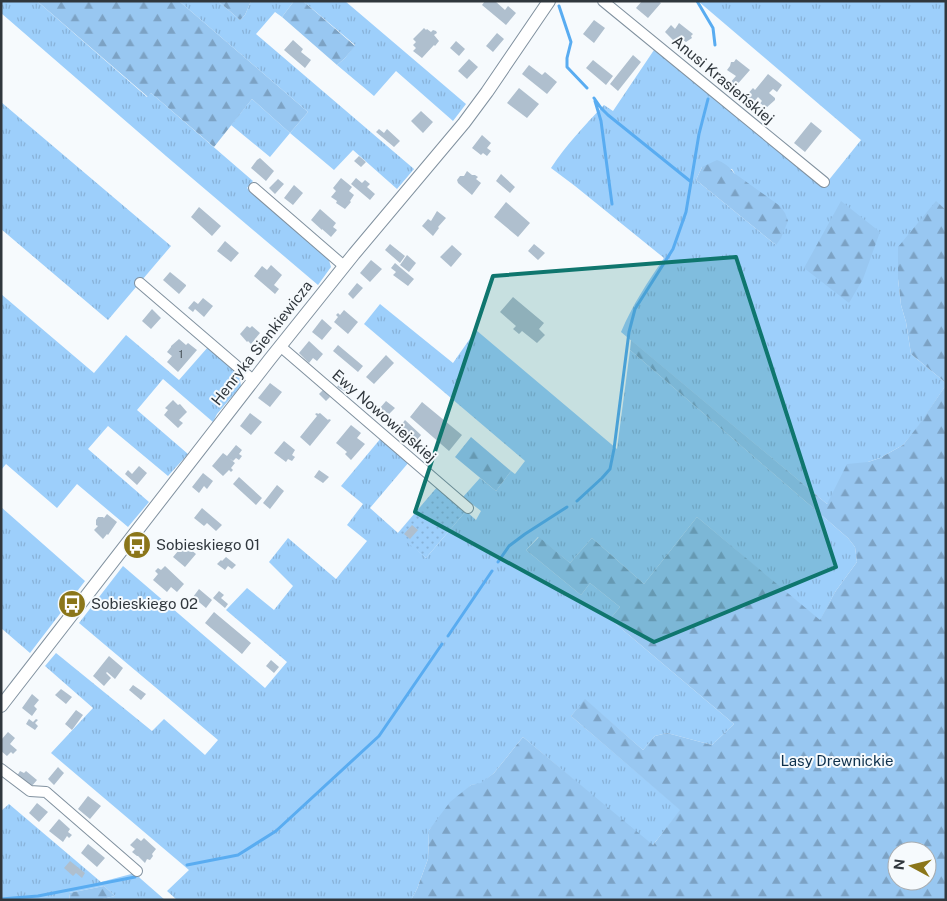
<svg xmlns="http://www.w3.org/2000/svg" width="947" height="901" font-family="'Public Sans',sans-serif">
<defs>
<pattern id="grass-tufts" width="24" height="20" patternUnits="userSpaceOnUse" patternTransform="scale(1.25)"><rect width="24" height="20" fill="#9dcffb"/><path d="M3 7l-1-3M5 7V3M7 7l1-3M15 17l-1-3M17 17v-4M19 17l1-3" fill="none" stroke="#88b2d8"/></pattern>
<pattern id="forest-firs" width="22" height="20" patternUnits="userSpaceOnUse" patternTransform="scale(1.25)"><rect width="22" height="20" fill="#98c7f1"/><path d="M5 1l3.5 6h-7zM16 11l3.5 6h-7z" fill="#7ca2c4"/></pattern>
<pattern id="park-dots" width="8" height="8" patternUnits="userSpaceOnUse" patternTransform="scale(1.25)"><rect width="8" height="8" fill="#9dcffb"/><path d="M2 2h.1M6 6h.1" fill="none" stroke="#88b2d8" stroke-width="1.8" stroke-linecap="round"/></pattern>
</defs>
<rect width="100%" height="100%" fill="#f6fafd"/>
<path fill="url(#grass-tufts)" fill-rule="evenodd" d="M1 1H37L147 97 151 93 253 181 247 188 328 257 331 267 318 285 166 156 1 13Z
M179 1H218L240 20 245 15 251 1H294L282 17 275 12 256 34 414 169 397 189 353 150 334 170 290 133 270 157 231 125 252 99 290 133 308 112Z
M303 1H345L466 104 453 121 396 71 374 96 337 65 345 58 355 45Z
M698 1H946V210L936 202 898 279 901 305 906 322 911 354 946 383V385L918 427 903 445 880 458 868 462 827 504 621 332C633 304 647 283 664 258L575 186 551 168C566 145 585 125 604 105L613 111 654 50 824 186 861 140ZM702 167 732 169 776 245 696 180Z
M1 102 171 246 108 320 1 229Z
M1 294 94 373 126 335 179 380 208 347 239 374 241 386 217 414 213 422 163 379 137 410 188 454 168 476 108 426 88 449 149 502 128 527 77 484 57 508 6 464 1 470Z
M380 304 453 363 476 330 617 449 630 350 848 538 855 547 857 562 835 592 820 621 697 517 644 584 592 538 570 563 538 537 526 550 581 595 590 583 620 607 610 619 734 724 712 745 667 733 655 736 643 750 585 700 571 716 681 810 652 846 523 737 494 773 481 784 471 785 429 830 428 859 417 889 411 900H177L167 891 189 870 51 753 93 708 45 666 56 653 152 731 164 719 205 755 218 740 79 623 123 566 265 688 287 662 226 610 247 588 274 610 293 586 269 562 288 538 336 579 367 541 347 525 363 504 341 486 381 438 409 462 370 508 426 558 466 511 476 520 481 511 463 497 480 478 496 491 511 471 515 474 525 461 364 324Z
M1 507 85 581 30 653 1 628Z
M9 804 101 882 135 873 141 879 165 900H98L115 896 104 886 69 893 70 900H1V811Z"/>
<path fill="url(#forest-firs)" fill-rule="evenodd" d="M37 1H179L308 112 290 133 252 99 214 147 151 93 148 97Z
M218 1H251L245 15 240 20Z
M294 1H303L355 46 345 58 337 65 282 17Z
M717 160C723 162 730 167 734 173L780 206 785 213 788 221 781 238 776 245 696 180 702 167Z
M841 201 880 232 863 279 849 303 804 268Z
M936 201 946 210V383L911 354 906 322 901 305 898 279V247Z
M631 340 827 504 847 464 868 462 880 458 903 445 918 426 946 385V900H411L417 889 428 859 429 830 450 802 471 785 481 783 494 773 523 737 653 845 680 810 571 716 585 699 643 750 655 736 667 733 712 745 734 724 610 619 620 607 590 583 581 595 526 550 539 537 570 563 592 538 644 584 697 517 820 620 835 592 857 562 855 547 848 538 630 350ZM897 851H927V881H897Z
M471 437 511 471 496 491 455 457Z
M104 886 115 896 98 900H70L69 893Z"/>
<path fill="url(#park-dots)" d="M438 486 466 511 426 558 397 534Z"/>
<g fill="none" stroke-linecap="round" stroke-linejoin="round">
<path stroke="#59acf1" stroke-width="3" d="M697 1 713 28 715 45
M559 6 571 42 567 58V67L587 88
M594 98 601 108 608 115 690 181
M595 101 601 121 612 204
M577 501 602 478 610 469 614 449 629 332 635 309 673 249 686 212 699 134 708 99
M498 562 509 546 525 534 567 507
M448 636 492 571
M187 865 238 855 276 831 379 736 442 644
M1 899 38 896 135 877"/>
</g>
<path fill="#afbfce" d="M485 1H495L505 10 508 6 516 13 506 25 482 5Z
M642 1H658L661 3 648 18 636 8Z
M594 20 605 28 594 43 583 34Z
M679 23 693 34 691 36 692 38 686 42 679 37 675 42 665 32 671 25 675 29Z
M424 28 426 30 427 29 431 32 433 30 436 31 437 33 434 35 439 41 435 46 434 45 422 58 413 51 416 48 413 45 416 42 413 39Z
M497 33 504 39 493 52 486 46Z
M293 40 303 49 301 52 311 60 305 68 284 50Z
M456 41 465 49 459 56 450 48Z
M633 55 641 62 618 91 610 84Z
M469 59 478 67 467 79 458 71Z
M736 59 750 70 735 87 730 83 736 76 727 70 730 66 731 62H734Z
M593 60 613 76 606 85 586 68Z
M529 65 542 75 545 72 557 82 547 94 522 74Z
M768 74 782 85 777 92 773 89 769 93 775 98V100L766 108 760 103 762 101 758 97 752 104 744 98 753 88 755 90Z
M519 88 539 104 527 118 507 103Z
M421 111 433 122 423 133 411 121Z
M811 122 822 131 805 152 794 143Z
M379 129 384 133 387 129 400 141 394 147 376 132Z
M482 135 491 143 487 148 491 151 487 156 483 153 481 155 472 148Z
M359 156 366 162 361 167 354 161Z
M260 158 274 171 266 181 251 168 257 160Z
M467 171 472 175H475L478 177 476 179 481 183 472 195 458 183 457 180 460 176H464Z
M501 174 515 187 510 193 496 181Z
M341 178 352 187 349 191 354 195 350 201 351 202 345 209 336 203 337 201 331 197 336 191 333 188Z
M356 178 362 183 365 180 370 184 367 187 375 194 370 200 351 184Z
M278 179 284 184 275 194 269 188Z
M294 185 303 193 293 205 284 198Z
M506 202 530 223 518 237 494 217Z
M199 207 221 226 212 236 191 217Z
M320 209 336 223 333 227 337 230 331 237 322 229V230L311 220Z
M437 211 446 218 438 227 439 228 433 236 422 226 428 219 431 221Z
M225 241 239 253 231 262 217 251Z
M390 244 405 256 400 263 385 250Z
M534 244 545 253 538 260 528 251Z
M452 245 462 254 451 267 440 257Z
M407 255 416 263 409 272 400 265Z
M371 260 382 269 370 282 360 273Z
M395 263 414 279 408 286 393 275 396 272 391 268Z
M271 265 282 275 274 285 279 289 275 294 254 276 262 266 267 270Z
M170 272 186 285V286L179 294 163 280Z
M357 283 363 288 353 299 348 294Z
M513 297 544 323 539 329 545 335 537 343 522 331 519 334 513 329 516 326 500 312Z
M203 298 213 306 204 317 195 309 193 312 188 308 194 301 198 304Z
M152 309 161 318 151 329 142 321Z
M344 310 358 322 348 334 334 322 338 317 336 315 338 313 340 315Z
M322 319 332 328 322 340 312 332Z
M247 326 250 328 252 326 260 333 251 344 248 341 247 342 240 334Z
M179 339 186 345 188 343 197 350 178 372 167 362 172 356 167 352 171 347V346Z
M309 341 323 354 317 361 313 358 309 363 299 353Z
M338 345 363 366 358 372 333 351Z
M386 355 394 363 374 384 366 377Z
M342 380 350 387 347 391 348 392 347 393 337 387Z
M270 383 282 392 270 407 258 398Z
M323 390 330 397 326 401 319 394Z
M173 400 178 405 180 404 187 412 179 420 183 423 178 428 164 415 168 410 165 408Z
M386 401 395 408 388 415 380 408Z
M422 402 462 435 449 451 410 417Z
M250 413 262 422 251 435 240 426Z
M317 413 318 414 320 413 328 420 329 419 331 420 310 446 300 437 317 416 315 414Z
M405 420 421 435 414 444 397 430Z
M351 425 361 433 357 438 365 444 351 460 345 454 347 452 336 443Z
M284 441 295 450 292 455 295 457 292 461 288 459 286 462 274 453Z
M236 445 242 450 239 454 242 456 239 460 236 458 233 461 229 458 235 463 231 468 233 470 231 472 229 470 223 476 212 466 223 453 227 456Z
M139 466 147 473 137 485 125 474 128 470 132 474Z
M319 470 329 477 323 483 314 477Z
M203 473 213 481 207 489 204 486 199 493 192 487Z
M239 477 262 498 256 505 233 484Z
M277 485 284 491 270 509 263 503Z
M202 508 222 525 216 531 207 523 204 526 194 518Z
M107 514 117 522 108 535 107 534 103 539 94 530 98 526 96 525V520L98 517H103L104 518Z
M412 525 418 530 410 539 404 534Z
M184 544 196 554 185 567 173 557Z
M226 557 236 565 232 569 228 566 225 570 217 564 221 560 222 561Z
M165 566 184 584 177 592 171 587 167 592 153 580 158 574 155 571 158 568 161 570Z
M199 589 212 600 206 608 193 597Z
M219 591 224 595 221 598 228 604 225 608 213 598Z
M214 612 251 643 242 654 205 623Z
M109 656 123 668 115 679 107 672 106 673 111 678 104 686 93 676Z
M271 660 279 667 274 673 266 666Z
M133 685 146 694 141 700 129 690Z
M61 689 72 697 66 704 55 695Z
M32 694 39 700 34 706 37 709 32 716 22 708Z
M76 710 83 715 72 730 65 724Z
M29 719 33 722 36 719 38 720 35 723 38 726 35 730 26 724Z
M8 732 15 738 10 744 17 750 13 754 11 752 7 756 1 751V740Z
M58 767 64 773 54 785 48 779Z
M20 771 24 773 26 771 37 780 31 787 17 776Z
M88 796 101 806 90 819 78 809Z
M37 803 48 812 39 822 29 813Z
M59 819 70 829 68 832 72 835 69 838 67 836 63 842 49 831Z
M137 838 141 841 144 838 156 849 152 854 153 856 150 860 147 859 145 863 138 856H137L132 852 135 849 130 845Z
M88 844 105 858 97 867 81 853Z
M70 861 85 873 82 878 76 873 73 876 64 868Z"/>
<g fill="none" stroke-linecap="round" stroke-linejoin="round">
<g stroke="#81919f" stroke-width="12">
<path id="minor" d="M603 1 824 182
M254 188 344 266
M140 283 253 380
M280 346 468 508
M1 769 30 791 46 792 137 871"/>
</g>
<g stroke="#81919f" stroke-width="14">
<path id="tertiary" d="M1 706 270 359 354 254 464 123 487 92 549 1"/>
</g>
<use href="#minor" stroke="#fff" stroke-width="10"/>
<use href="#tertiary" stroke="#fff" stroke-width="12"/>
</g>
<path fill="#0f766e" fill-opacity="0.2" stroke="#0f766e" stroke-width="4" stroke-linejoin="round" d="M736 257 836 567 654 642 415 512 493 276Z"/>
<defs>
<g id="bus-disc" transform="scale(1.4375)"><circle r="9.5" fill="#8b761a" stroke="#f6fafd"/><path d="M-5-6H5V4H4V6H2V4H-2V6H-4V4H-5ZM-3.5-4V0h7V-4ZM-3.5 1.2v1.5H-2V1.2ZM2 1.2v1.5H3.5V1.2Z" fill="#fff"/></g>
</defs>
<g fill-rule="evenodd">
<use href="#bus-disc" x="137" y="545"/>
<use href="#bus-disc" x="72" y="604"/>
</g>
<g text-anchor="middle" stroke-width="4" stroke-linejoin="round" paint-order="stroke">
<g font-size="12" fill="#505961">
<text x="181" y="358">1</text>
</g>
<g font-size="15" fill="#30373d" stroke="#f6fafd">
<text transform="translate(723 80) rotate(40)" y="5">Anusi Krasieńskiej</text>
<text transform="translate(262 343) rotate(-52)" y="5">Henryka Sienkiewicza</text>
<text transform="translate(384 416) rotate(41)" y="5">Ewy Nowowiejskiej</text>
</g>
<g font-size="15" fill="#30373d" stroke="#f6fafd" text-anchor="start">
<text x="156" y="550">Sobieskiego 01</text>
<text x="91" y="609">Sobieskiego 02</text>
</g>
<g font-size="15" fill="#0e314d" stroke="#f6fafd">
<text x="837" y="766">Lasy Drewnickie</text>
</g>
</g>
<rect width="947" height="901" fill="none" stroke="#30373d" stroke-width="5"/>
<g transform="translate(912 866) rotate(277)"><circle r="24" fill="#f6fafd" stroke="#a7acb0"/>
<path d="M0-4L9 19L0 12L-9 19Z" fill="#8b761a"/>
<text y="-8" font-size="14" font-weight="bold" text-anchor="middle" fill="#30373d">N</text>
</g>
</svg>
